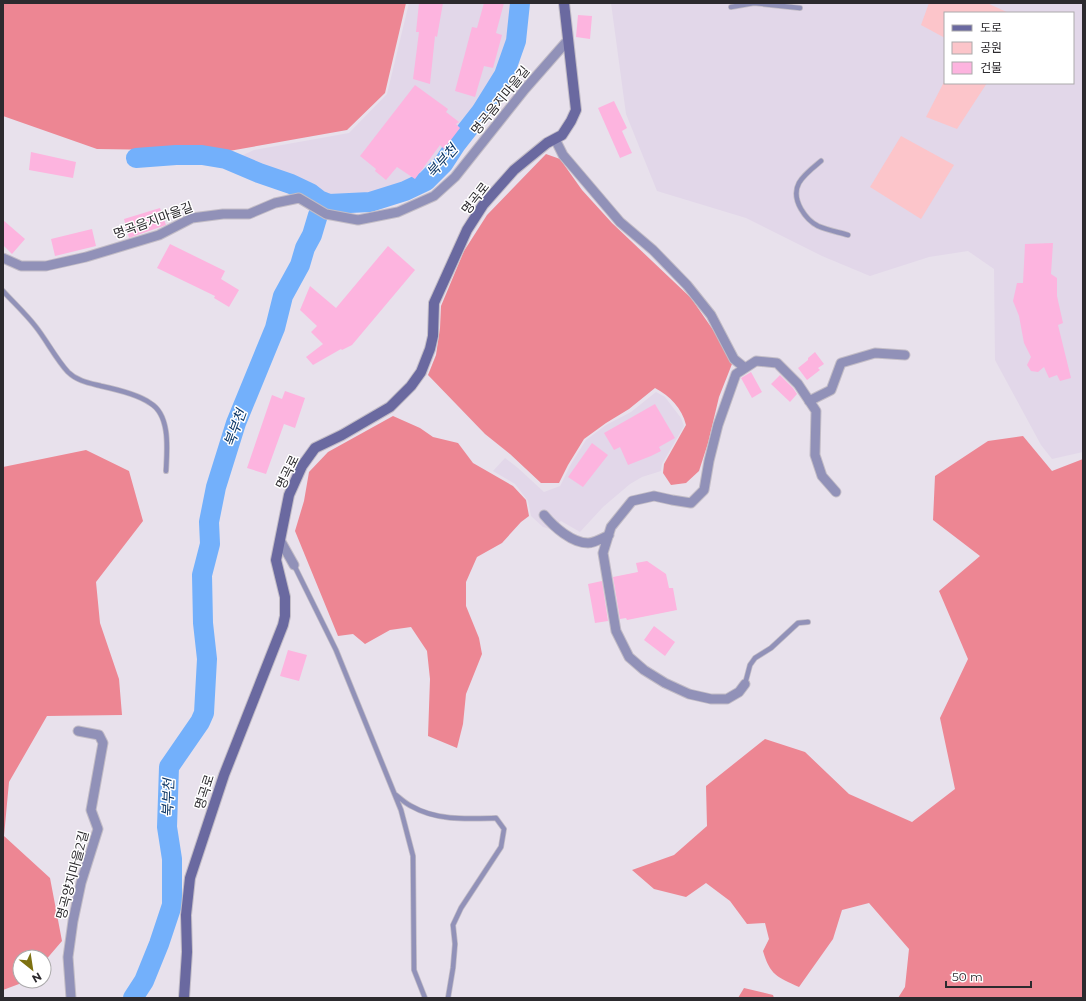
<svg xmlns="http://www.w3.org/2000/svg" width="1086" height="1001" font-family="Montserrat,'Noto Sans KR',sans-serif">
<rect width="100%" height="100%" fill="#e8e1ec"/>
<path fill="#e2d7e9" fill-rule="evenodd" d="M409 3H516L511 40 500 72 478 111 454 142 440 162 425 177 402 188 369 199 330 200 320 197 310 188 241 156 254 150 349 133 387 94Z
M611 3H1083V452L1052 459 1041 445 995 360 994 269 968 251 929 257 870 276 822 256 746 218 657 191 626 114ZM945 13H1073V83H945Z
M656 392 665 397 681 418 684 426 662 464 661 471 642 477 630 484 603 507 580 532 561 521 550 529 543 527 531 516 528 501 515 484 493 471 505 458 518 468 544 492 560 486 571 464 586 440 606 425 631 412Z"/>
<path fill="#fcc5ca" d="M929 3H987L1009 13H945V38L921 25Z
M945 80V83H987L957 129 926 117Z
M901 136 954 165 921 219 870 187Z"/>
<path fill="#ed8693" d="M3 3H406L385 93 347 130 229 151 97 149 3 116Z
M546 154 560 159 582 190 612 223 691 298 720 340 732 364 719 397 708 443 699 471 686 483 671 485 663 473 664 464 686 425C682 408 670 396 655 388L629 409 606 423 584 439 568 465 559 483H541L510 454 485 434 428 375 436 355 440 328 441 306 464 251 487 215Z
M393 416 420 428 433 437 458 443 473 463 513 486 526 500 529 516 521 522 502 543 477 557 466 582V606L479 638 482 654 466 694 463 724 457 748 428 736 430 679 427 651 411 627 390 630 365 644 353 634 338 636 295 531 304 501 309 472 328 452Z
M1023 436 1052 471 1083 459V998H898L905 987 909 949 869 903 842 910 833 939 799 987C777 977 770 975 763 951L769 939 765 923 747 924 730 901 706 883 686 897 654 889 632 870 674 855 707 826 706 786 765 739 805 752 849 794 912 822 955 789 940 718 968 659 939 591 980 556 933 520 935 476 988 441Z
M86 450 129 471 143 521 96 582 100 623 119 679 122 715 47 716 9 782 4 836 50 878 62 941 44 962V957H20V981H27L3 990V467Z
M744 988 773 995 774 998H738Z"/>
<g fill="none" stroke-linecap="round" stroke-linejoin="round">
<path stroke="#73b0fb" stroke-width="20" d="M136 158 176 155H202L226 159 259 173 291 184 310 193 319 200 329 204 370 202 405 191 426 181 443 164 456 144 481 112 504 75 516 41 520 3
M133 998 144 981 159 944 172 905V859L167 827 169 767 200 722 204 713 207 659 203 623 202 575 210 544 209 522 216 487 236 423 275 328 283 296 300 265 305 248 312 235 318 215 329 204"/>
</g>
<path fill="#fdb4df" d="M419 3H443L437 37 435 36 430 84 413 79 419 32H416Z
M484 3H504L496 33 502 35 493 68 484 66 475 97 455 91 472 27 477 28Z
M578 15 592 16 590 39 576 37Z
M415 85 448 109 446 112 459 122 456 124 460 128 444 149 440 145 415 179 397 167 386 180 375 171 376 169 360 156Z
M614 101 627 128 622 131 632 153 620 158 598 108Z
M31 152 76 162 73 178 29 170Z
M160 208 166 225 129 238 124 219Z
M3 220 25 239 12 254 3 245Z
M92 229 96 246 55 256 51 239Z
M1053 243 1051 274 1057 278V296L1063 323 1058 325 1071 378 1060 381 1057 375 1049 378 1044 367 1038 372 1031 371 1027 365 1031 357 1024 343 1019 316 1013 301 1017 283H1023L1025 244Z
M170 244 225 271 221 279 239 290 229 307 214 298 215 296 157 268Z
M388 246 415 270 352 345 342 350 341 349 313 365 306 357 323 344 311 332 317 326 300 310 310 286 336 308Z
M815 352 824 364 818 368 820 370 807 380 798 368 808 360V358Z
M751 372 762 392 752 398 741 378Z
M780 375 793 388 797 394 790 402 771 384Z
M285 391 305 398 295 428 284 424 266 474 247 468 272 395 282 399Z
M655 404 675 438 659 447 661 451 651 456 628 465 620 447 614 450 604 433Z
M592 443 608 455 583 487 568 477Z
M647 561 666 574 669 588H673L677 610 627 620 626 618 620 619 613 577 638 572 636 563Z
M602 581 608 621 595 623 588 584Z
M654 626 675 642 665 656 644 640Z
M288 650 307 655 299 681 280 676Z"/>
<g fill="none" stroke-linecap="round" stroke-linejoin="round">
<g stroke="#c2bcc6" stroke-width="6">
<path id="lane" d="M731 7 754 3 800 8
M821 161C804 175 788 186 801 209 805 216 810 222 818 226 827 230 838 232 848 235
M3 291C14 303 26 314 36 327 47 341 56 359 68 372 77 381 89 383 101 386 115 389 139 395 150 403 171 415 167 451 166 471
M294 565 336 650 401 810 413 856 414 970 425 998
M745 684 750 665 755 658 771 648 798 623 808 622
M396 795C401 799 405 803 411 806 437 821 467 819 496 818L504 829 501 847 461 908 453 925 455 944 453 968 448 998"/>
</g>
<g stroke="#c2bcc6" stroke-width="11">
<path id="street" d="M555 139 563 155 620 222 653 250 687 285 711 315 734 359 745 368
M3 258 21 266H46L86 257 159 235 192 218 223 214H249L275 203 299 198 326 214 358 220 398 212 434 196 455 177 525 89 568 40
M809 401 831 390 841 363 875 353 905 355
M544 515C554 527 572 543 588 543 594 543 603 538 609 535
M280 540 294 565
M745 684 739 692 727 699H711L689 694 665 683 644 670 629 657 616 631 603 553 611 527 632 501 654 496 672 500 691 503 704 490 709 461 718 425 736 374 756 361 777 363 798 384 816 411 815 455 822 476 836 492
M71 998 68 957 73 921 81 883 98 829 91 810 103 743 99 735 78 731"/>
</g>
<g stroke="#c2bcc6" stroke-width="12">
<path id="secondary" d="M184 998 187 952 186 915 190 878 224 775 283 625 285 616V597L276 560 289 495 302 466 315 448 342 435 390 407 411 386 421 372 430 349 433 336 434 303 467 230 483 205 514 170 547 143 562 135 571 121 576 110 564 3"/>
</g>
<use href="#lane" stroke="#9191b8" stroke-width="4.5"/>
<use href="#street" stroke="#9191b8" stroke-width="9"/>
<use href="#secondary" stroke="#6a69a0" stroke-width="10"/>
</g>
<g text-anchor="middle" stroke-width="3" stroke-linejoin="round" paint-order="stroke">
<g font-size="13" fill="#2c2a2e" stroke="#fff">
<text transform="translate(500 100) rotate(-51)" y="5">명곡음지마을길</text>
<text transform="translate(475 198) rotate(-52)" y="5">명곡로</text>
<text transform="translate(153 220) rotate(-20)" y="5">명곡음지마을길</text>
<text transform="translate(287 472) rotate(-64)" y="5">명곡로</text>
<text transform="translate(204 792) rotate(-72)" y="5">명곡로</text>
<text transform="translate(72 875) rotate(-75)" y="5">명곡양지마을2길</text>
</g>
<g font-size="14" font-style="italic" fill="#0c3665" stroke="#fff">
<text transform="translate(442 161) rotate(-49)" y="5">북부천</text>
<text transform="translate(235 428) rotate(-70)" y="5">북부천</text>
<text transform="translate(168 798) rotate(-88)" y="5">북부천</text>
</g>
</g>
<rect width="1086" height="1001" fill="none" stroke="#2c2a2e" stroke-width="8"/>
<rect x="944" y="12" width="130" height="72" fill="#ffffff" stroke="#abaaab"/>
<rect x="952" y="25" width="20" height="6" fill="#6a69a0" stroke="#abaaab"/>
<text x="980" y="32" font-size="12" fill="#2c2a2e">도로</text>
<rect x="952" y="42" width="20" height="12" fill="#fcc5ca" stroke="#abaaab"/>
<text x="980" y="52" font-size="12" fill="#2c2a2e">공원</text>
<rect x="952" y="62" width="20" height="12" fill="#fdb4df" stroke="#abaaab"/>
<text x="980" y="72" font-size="12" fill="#2c2a2e">건물</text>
<g transform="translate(32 969) rotate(150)"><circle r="19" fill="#ffffff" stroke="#abaaab"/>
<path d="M0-3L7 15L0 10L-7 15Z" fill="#7d7111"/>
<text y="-6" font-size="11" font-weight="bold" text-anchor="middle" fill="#2c2a2e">N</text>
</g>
<path d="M946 981v6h85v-6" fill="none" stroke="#2c2a2e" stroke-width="2"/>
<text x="952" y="981" font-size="12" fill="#2c2a2e" stroke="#ffffff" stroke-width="3" paint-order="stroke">50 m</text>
</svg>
